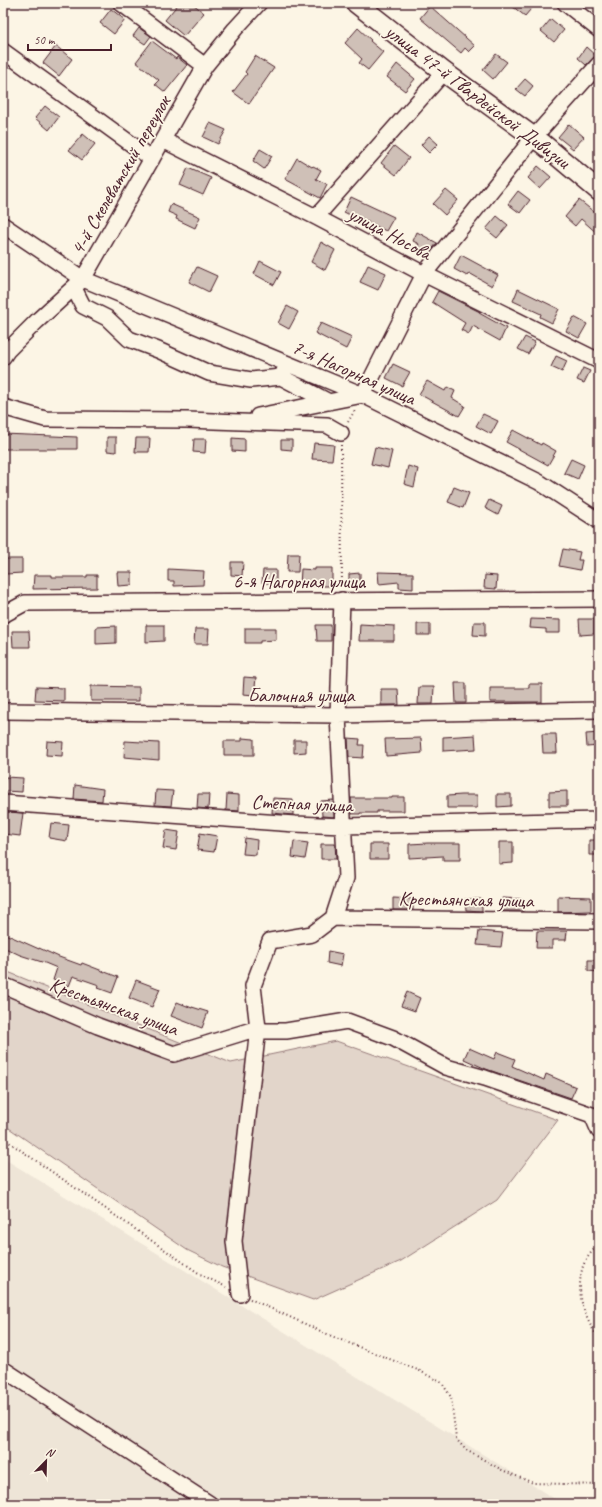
<svg xmlns="http://www.w3.org/2000/svg" width="602" height="1507" font-family="Caveat,sans-serif">
<rect width="100%" height="100%" fill="#fcf5e5"/>
<filter id="ink" filterUnits="userSpaceOnUse"><feTurbulence type="fractalNoise" baseFrequency=".025" numOctaves="2"/><feDisplacementMap in="SourceGraphic" scale="8" xChannelSelector="R" yChannelSelector="G"/><feConvolveMatrix kernelMatrix="1 2 1 2 8 2 1 2 1" color-interpolation-filters="sRGB"/></filter>
<g filter="url(#ink)">
<path fill="#eee5d7" d="M3 1158 563 1504H3Z"/>
<path fill="#e2d5ca" stroke="#967a7a" d="M3 970 231 1063 336 1041 558 1120 497 1200 401 1261 313 1300 222 1267 187 1250 3 1124Z"/>
<path fill="#cfc0b7" stroke="#4a1f2b" d="M179 3H192L204 13 184 36 165 20Z
M508 3H536L525 16Z
M430 6 475 46 469 52 465 48 461 53 420 18Z
M111 9 125 20 114 34 100 23Z
M551 19 564 30 554 42 541 31Z
M139 28 151 36 145 44 133 36Z
M358 28 371 40 370 41 383 52 368 70 359 63 362 59 345 43Z
M152 41 176 59 177 57 187 65 165 92 155 84 159 80 136 62Z
M56 46 72 59 59 76 43 63Z
M586 47 596 56 586 65 578 58Z
M496 54 507 62 493 79 483 70Z
M255 56 274 68 249 104 233 92 247 74 245 72Z
M397 64 415 79 405 91 387 77Z
M525 79 533 86 525 96 516 89Z
M45 106 59 117 49 130 35 118Z
M210 123 226 130 218 144 203 137Z
M569 124 584 137 573 149 558 137Z
M83 134 95 144 82 160 69 150Z
M429 136 438 144 429 153 421 145Z
M394 146 409 158 396 175 381 163Z
M260 149 272 156 264 169 253 161Z
M297 158 312 167 313 166 321 170 316 179 327 184 320 198 285 179Z
M538 166 551 177 540 189 528 178Z
M188 168 211 178 203 195 180 185Z
M446 190 458 200 445 215 433 204Z
M518 191 530 200 520 213 508 204Z
M351 197 394 217 386 231 360 218V220L344 212Z
M579 200 599 216V235L581 219 575 226 565 217Z
M171 204 200 217 195 228 176 219 177 216 168 212Z
M497 216 508 225 497 238 486 229Z
M417 232 437 243 427 256 416 250 419 244 413 241Z
M321 242 335 250 325 270 311 262Z
M461 255 498 275 492 286 469 273 467 276 454 269Z
M260 261 281 272 274 285 254 274Z
M368 265 386 273 378 290 360 282Z
M197 267 217 276 209 292 189 282Z
M518 289 559 309 552 323 540 317 541 314 513 301Z
M438 291 480 312 479 313 506 328 500 341 473 326 469 334 461 330 465 323 432 302Z
M287 306 298 312 289 329 278 323Z
M574 317 587 324 579 338 566 331Z
M321 323 352 337 346 349 315 333Z
M525 337 535 342 528 354 518 349Z
M556 356 567 361 562 372 551 367Z
M393 364 410 372 402 386 386 378Z
M583 368 590 371 584 383 577 380Z
M427 381 445 391 447 387 455 391 452 398 465 406 459 416 419 394Z
M483 414 498 421 491 434 476 426Z
M513 430 541 445 542 443 556 451 548 465 506 442Z
M3 434 77 437V449H3Z
M107 437H116V452L107 451Z
M136 438H150L149 452H135Z
M232 438 245 439V452L232 451Z
M194 439H206L205 453 193 452Z
M281 440H292V450L281 449Z
M314 443 334 445 332 460 312 459Z
M375 447 392 451 388 468 371 464Z
M571 459 584 465 578 479 564 473Z
M408 466 418 469 414 487 404 484Z
M454 487 469 493 463 508 448 502Z
M489 500 502 506 498 515 485 508Z
M563 549 580 552 578 560H582L580 570 559 566Z
M288 554H299L298 572H287Z
M6 559H22V573L6 574Z
M231 562H243L242 576 231 575Z
M315 568H332V586H300L301 569 315 570Z
M168 569 204 571 203 585 174 586V581H168Z
M263 570H276V583H262Z
M117 572H132V585L118 586Z
M378 572 413 573V589L399 588V582L379 584Z
M360 573V585L349 586V574Z
M34 575H52V577H87V575H97V588L33 589Z
M485 575 497 576 496 589 484 588Z
M531 619 560 620V633H546V629L530 628Z
M579 619H594V634L580 635Z
M474 622H485V636L473 635Z
M360 624 394 626V641H359Z
M417 624H430V635H417Z
M146 625H164V641L146 642Z
M316 625H331V641H317Z
M116 626V643L96 644V627Z
M245 628H276V640L260 641V643H245Z
M195 629H209L208 644H194Z
M12 631H29L30 647H13Z
M244 677 256 678 254 695 243 694Z
M455 683H466V703H456Z
M529 684H542V702H490V688H529Z
M91 686 139 687V701H91Z
M36 687 64 688V701L35 700Z
M419 687H434L433 704H418Z
M381 689H398L399 705H381Z
M599 733V746L587 747 586 734Z
M542 734H556L557 753H543Z
M475 735 476 749 443 751V737Z
M242 738 254 739V755H224V741H242Z
M348 738 360 739 359 745H364L363 758 349 757Z
M421 738 422 753 386 756 385 739Z
M294 740H306V752L294 753Z
M47 741 63 742 62 756 46 755Z
M125 741 159 743V760L124 757Z
M5 777 23 778 22 792 4 791Z
M75 785 103 789 102 801 74 799Z
M156 790 173 791 171 806 155 805Z
M567 791V806H549V792Z
M198 794H209L208 809 197 808Z
M227 794 239 795V811L226 810Z
M497 794H511V806L497 807Z
M462 795H477V808H447V796Z
M392 797H404V811H377V813H360V814H352L351 798H392Z
M273 798 293 799V815L272 813Z
M333 800 334 817 322 816 321 801Z
M7 812 23 813 20 836 4 834Z
M51 823 69 825 67 841 49 838Z
M166 830 179 832 176 850 163 848Z
M200 833 217 836 214 852 197 850Z
M245 838 257 840 256 855 243 854Z
M589 840H599V855H589Z
M294 841 308 843 305 859 292 857Z
M499 842H513V863L499 864Z
M428 843H460V860H443V856L409 858V844Z
M321 844H335L336 859H321Z
M370 844H388V859H370Z
M558 896 591 897V911L558 912Z
M393 898 413 899V910H393Z
M502 898 523 899V911H501Z
M465 899H482V911L466 910Z
M479 931 503 933 501 947 477 945Z
M537 931H567L566 940H552V948H536Z
M3 933 39 949V948L59 957 81 965 82 963 118 977 112 993 98 988 99 985 73 976 69 986 53 980 57 968 45 963 20 955 3 947Z
M328 951 343 954 341 966 327 963Z
M588 960H599V972L588 971Z
M136 980 160 989 152 1007 129 998Z
M407 992 420 998 415 1011 401 1006Z
M177 1002 192 1008V1007L208 1012 202 1028 171 1016Z
M469 1048 494 1059 497 1052 515 1059 512 1066 544 1080 546 1074 576 1087 571 1098 486 1069 464 1059Z"/>
<g fill="none" stroke-linecap="round" stroke-linejoin="round">
<g stroke="#4a1f2b" stroke-width="18">
<path id="minor" d="M121 3 205 66
M565 3 599 30
M3 51 152 159
M163 140 316 217 424 274 599 361
M316 217 444 72
M3 225 83 279 363 395 539 482 599 521
M74 288 83 306 107 318 129 339 158 350 209 373 251 380 281 377 288 364
M3 357 7 351 37 321 83 279 205 66 235 29 259 3
M281 377 329 402
M363 395 424 274 534 137 599 64
M3 407 45 419 187 420 327 425 341 433
M258 416 363 395
M3 615 25 603 599 599
M3 711 338 715 599 710
M3 803 295 824 343 826 599 820
M333 918 599 921
M3 985 98 1026 174 1054 258 1028
M258 1028 264 1031H286L347 1021 393 1038 446 1067 485 1078 592 1115 599 1131
M240 1294 234 1241 258 1028 253 986 270 941 312 934 333 918 346 878 338 715 342 600
M3 1369 210 1504"/>
</g>
<g stroke="#4a1f2b" stroke-width="22">
<path id="major" d="M356 3 444 72 543 144 599 191"/>
</g>
<path stroke="#4a1f2b" stroke-width="2" stroke-dasharray="1 3" stroke-linecap="butt" d="M348 422 355 410
M341 445 342 588
M3 1138 200 1274 226 1287
M599 1244C592 1251 584 1260 582 1270 576 1293 584 1319 599 1338
M250 1299 336 1338 420 1371 442 1383 451 1397 456 1439 466 1450 502 1470 533 1483 596 1485 599 1487"/>
<use href="#minor" stroke="#fcf5e5" stroke-width="15"/>
<use href="#major" stroke="#fcf5e5" stroke-width="19"/>
</g>
</g>
<g text-anchor="middle" stroke-width="3.5" stroke-linejoin="round" paint-order="stroke">
<g font-size="20" fill="#4a1f2b" stroke="#fcf5e5">
<text transform="translate(478 96) rotate(37)" y="7">улица 47-й Гвардейской Дивизии</text>
<text transform="translate(120 175) rotate(-60)" y="7">4-й Скелеватский переулок</text>
<text transform="translate(390 233) rotate(28)" y="7">улица Носова</text>
<text transform="translate(354 372) rotate(24)" y="7">7-я Нагорная улица</text>
<text x="299" y="588">6-я Нагорная улица</text>
<text x="301" y="702">Балочная улица</text>
<text transform="translate(302 803) rotate(2)" y="7">Степная улица</text>
<text transform="translate(466 899) rotate(1)" y="7">Крестьянская улица</text>
<text transform="translate(114 1006) rotate(20)" y="7">Крестьянская улица</text>
</g>
</g>
<rect width="602" height="1507" fill="none" stroke="#fcf5e5" stroke-width="16"/>
<rect x="8" y="8" width="586" height="1491" fill="none" stroke="#4a1f2b" stroke-width="1.5" filter="url(#ink)"/>
<g transform="translate(46 1461) rotate(23)" stroke="#fcf5e5" stroke-width="3" paint-order="stroke">
<path d="M0-3L7 15L0 10L-7 15Z" fill="#4a1f2b"/>
<text y="-6" font-size="11" font-weight="bold" text-anchor="middle" fill="#4a1f2b">N</text>
</g>
<path d="M28 44v6h83v-6" fill="none" stroke="#4a1f2b" stroke-width="2"/>
<text x="34" y="44" font-size="12" fill="#4a1f2b" stroke="#fcf5e5" stroke-width="3" paint-order="stroke">50 m</text>
</svg>
